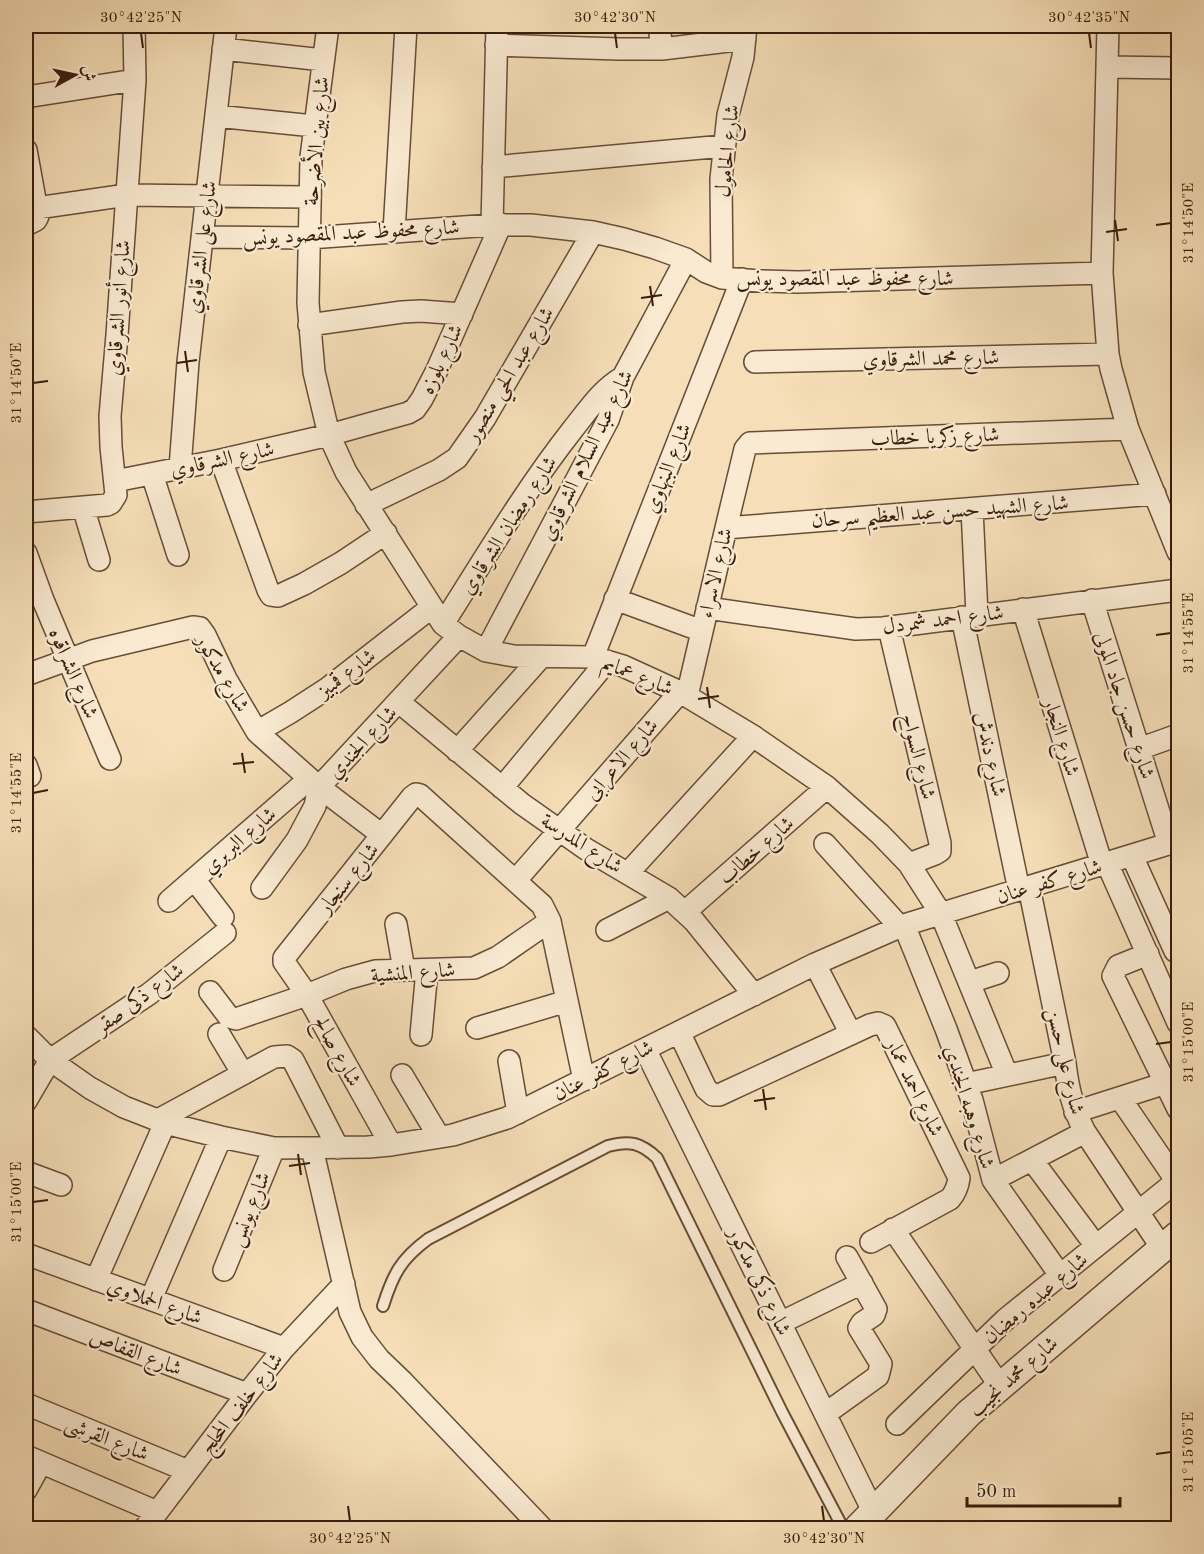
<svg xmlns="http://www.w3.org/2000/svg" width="1204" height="1554" font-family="'Old Standard TT',Amiri,serif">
<rect width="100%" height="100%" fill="#f6dfb8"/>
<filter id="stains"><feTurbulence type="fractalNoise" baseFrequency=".00333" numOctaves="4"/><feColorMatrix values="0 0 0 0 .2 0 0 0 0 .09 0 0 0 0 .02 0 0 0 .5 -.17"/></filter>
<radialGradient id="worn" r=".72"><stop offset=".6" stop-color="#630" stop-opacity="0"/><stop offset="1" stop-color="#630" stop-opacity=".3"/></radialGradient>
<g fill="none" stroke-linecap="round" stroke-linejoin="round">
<g stroke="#684d36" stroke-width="14">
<path id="service" d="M383 1306C393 1274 401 1259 428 1239L608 1146C630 1140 641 1143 657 1158L782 1412 843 1528"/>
</g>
<g stroke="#684d36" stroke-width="24">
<path id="minor" d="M328 26 311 157 308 303 314 372 329 435 346 472 432 607 443 624 459 636 486 651 514 656 593 657 623 666 680 692 753 736 827 787 880 834 909 864 941 914 1007 1075
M659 26 662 49
M1108 26 1102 273 1108 354 1111 369 1128 429 1178 552
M496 45 619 49H662L745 39
M223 49 323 60
M1107 67 1178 68
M26 97 135 80
M216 116 314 126
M26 150 38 216 36 220 26 225
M493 167 724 146
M37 208 127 195 310 197
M492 225 497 26
M394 232 406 26
M202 237 309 238 492 225H531L593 232 624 239 655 248 686 259 706 272 722 278 759 281 798 282 1102 273
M722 278 721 179 728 115 743 57 746 26
M309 325 402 312 421 311 462 314
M755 362 1108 354
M221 460 268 590 271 595 278 596 304 584 341 563 386 533
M180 468 188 362 226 26
M152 474 178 555
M115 481 221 460 329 435 408 413 415 409 422 399 437 370 501 224
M366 505 439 470 457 458 485 418 593 232
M83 507 99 560
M972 509 977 615
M26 512 107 505 111 503 116 495 111 447 110 416 117 335 135 80 134 26
M726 528 1155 494
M26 553 43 600 110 759
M615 599 702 631
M1092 600 1169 844
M707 608 856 629 883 628 1178 590
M1023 609 1102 865
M962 617 1019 890
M443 624C485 558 525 490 573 429 589 409 601 390 623 377
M889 628 940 843V851L935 854 909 864
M486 651 608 420 623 377 686 259
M593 657 742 279
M26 675 92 651 193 627 200 628 205 635 226 679 257 732 319 787 382 835
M687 696 726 528 745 449 750 443 1128 429
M399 702 522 804 586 849 669 898 694 921 754 995
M257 732 291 712 328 688 432 607
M1139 749 1178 735
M457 751 541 657
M26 765 30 776
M502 788 607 661
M825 844 900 927
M1132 856 1175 951
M1107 863 1178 1023
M628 873 753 736
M194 879 223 917
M516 880 680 692
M1029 887 1065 1063C1068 1089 1073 1109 1085 1132L1162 1248
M262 888 297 840 315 806 319 787 459 636
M169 901 309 779
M685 912 827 787
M396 924 404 970
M904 925 946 1029 972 1100 993 1180 1060 1275
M607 930 669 898
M1148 954 1118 966 1113 976 1178 1109
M815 964 851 1034
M970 982 998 973
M210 992 229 1017 236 1019 307 995 346 979 375 971 474 968 498 957 550 921
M477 1028 567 1001
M679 1032 706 1089 713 1095H719L870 1025 878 1023 885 1026 959 1178C958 1186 956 1192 950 1199L871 1242
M219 1034 243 1074
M421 1035 427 970
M26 1036 50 1060 90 1088 124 1107 165 1123 221 1137 274 1148 368 1147 391 1145 453 1135 507 1118 815 964 904 925 1178 841
M645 1049 874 1513
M509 1061 518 1113
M402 1075 439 1137
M966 1084 1065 1063
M1120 1098 1178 1183
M26 1101 50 1060 149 994 225 933
M1075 1112 1166 1083
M158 1120 274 1057 287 1056 293 1060 338 1148
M391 1145 307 995 284 962V958L412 797 416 794 420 795 542 905 550 921 584 1080
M312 1148 350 1312 362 1337 379 1359 402 1381 542 1528
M1032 1160 1096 1246
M26 1172 61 1185
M993 1180 1085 1132
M893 1229 1000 1386
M26 1254 284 1348
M224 1270 274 1148
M96 1280 165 1123
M151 1299 221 1137
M26 1310 247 1394
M780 1323 862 1283
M26 1404 188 1471
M825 1414 878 1376 881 1364 859 1328 862 1323 874 1315 876 1309 847 1257
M897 1424 1006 1319 1178 1180
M26 1456 157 1512
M26 1490 41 1463
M145 1528 247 1394 284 1348 344 1284"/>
</g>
<g stroke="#684d36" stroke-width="30">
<path id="tertiary" d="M858 1528 969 1413 1178 1235"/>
</g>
<use href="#service" stroke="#f9ead1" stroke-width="10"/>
<use href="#minor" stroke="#f9ead1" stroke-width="21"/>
<use href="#tertiary" stroke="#f9ead1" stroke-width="27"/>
</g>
<path fill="none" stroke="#391c0b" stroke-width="2" d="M141 33 143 48M615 33 617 48M1089 33 1091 48M1115 220 1118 241M1156 225 1171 223M1106 232 1127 229M650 286 653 306M641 298 662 295M185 351 188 372M177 363 197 360M33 383 48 381M1156 635 1171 633M707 687 710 708M698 699 719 696M242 753 245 773M233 764 254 762M33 793 48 790M1156 1044 1171 1042M763 1089 766 1110M754 1101 775 1098M298 1154 301 1175M289 1166 310 1163M33 1202 48 1200M1156 1454 1171 1452M348 1506 350 1521M822 1506 824 1521"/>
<g text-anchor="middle" stroke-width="4.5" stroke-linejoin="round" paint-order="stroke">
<g font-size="21" fill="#391c0b" stroke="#f9ead1">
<text transform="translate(316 141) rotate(-85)" y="7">شارع بين الأضرحة</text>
<text transform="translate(727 151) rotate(-84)" y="7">شارع الحامول</text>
<text transform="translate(351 232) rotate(-3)" y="7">شارع محفوظ عبد المقصود يونس</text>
<text transform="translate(201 247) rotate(-83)" y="7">شارع على الشرقاوي</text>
<text x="845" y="285">شارع محفوظ عبد المقصود يونس</text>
<text transform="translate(118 308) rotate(-86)" y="7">شارع أنور الشرقاوي</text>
<text transform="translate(931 358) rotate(-1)" y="7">شارع محمد الشرقاوي</text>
<text transform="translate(441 359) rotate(-65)" y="7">شارع بلوزه</text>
<text transform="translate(509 374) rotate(-59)" y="7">شارع عبد الحي منصور</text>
<text transform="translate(935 436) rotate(-2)" y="7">شارع زكريا خطاب</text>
<text transform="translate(586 455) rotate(-64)" y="7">شارع عبد السلام الشرقاوي</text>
<text transform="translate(222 459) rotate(-12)" y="7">شارع الشرقاوي</text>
<text transform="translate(667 468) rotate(-68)" y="7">شارع البنهاوي</text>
<text transform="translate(940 511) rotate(-4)" y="7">شارع الشهيد حسن عبد العظيم سرحان</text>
<text transform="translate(508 525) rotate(-57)" y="7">شارع رمضان الشرقاوي</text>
<text transform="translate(715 573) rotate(-77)" y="7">شارع الاسراء</text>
<text transform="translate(943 619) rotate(-7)" y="7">شارع احمد شمردل</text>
<text transform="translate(74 673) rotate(67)" y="7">شارع الشراقوه</text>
<text transform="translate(223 673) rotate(60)" y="7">شارع مدكور</text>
<text transform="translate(346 673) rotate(-37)" y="7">شارع قمبيز</text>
<text transform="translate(638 675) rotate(22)" y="7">شارع عمايم</text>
<text transform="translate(1125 705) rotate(72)" y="7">شارع حسن جاد المولى</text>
<text transform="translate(1062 737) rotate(73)" y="7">شارع النجار</text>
<text transform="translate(362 742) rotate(-47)" y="7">شارع الجندي</text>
<text transform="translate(991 754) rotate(78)" y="7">شارع دندش</text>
<text transform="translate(919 756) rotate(76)" y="7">شارع السواح</text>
<text transform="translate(621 759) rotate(-49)" y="7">شارع الاعرابى</text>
<text transform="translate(239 840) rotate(-41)" y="7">شارع البربري</text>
<text transform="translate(582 843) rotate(33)" y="7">شارع المدرسة</text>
<text transform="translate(756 850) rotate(-41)" y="7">شارع خطاب</text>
<text transform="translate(348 878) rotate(-51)" y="7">شارع سنجار</text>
<text transform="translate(1049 881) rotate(-17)" y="7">شارع كفر عنان</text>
<text transform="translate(413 972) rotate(-4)" y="7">شارع المنشية</text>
<text transform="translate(139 998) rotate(-36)" y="7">شارع ذكى صقر</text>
<text transform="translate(338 1051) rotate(61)" y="7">شارع صالح</text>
<text transform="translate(1066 1061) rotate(77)" y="7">شارع على حسن</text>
<text transform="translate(603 1070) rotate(-27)" y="7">شارع كفر عنان</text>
<text transform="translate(915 1087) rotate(64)" y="7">شارع احمد عمار</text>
<text transform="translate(970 1107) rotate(73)" y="7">شارع وهبه الجندي</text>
<text transform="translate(249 1209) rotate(-68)" y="7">شارع يونس</text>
<text transform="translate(760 1281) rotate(64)" y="7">شارع ذكى مدكور</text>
<text transform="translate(1035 1298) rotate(-40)" y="7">شارع عبده رمضان</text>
<text transform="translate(155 1301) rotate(20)" y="7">شارع الحملاوي</text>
<text transform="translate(136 1352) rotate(21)" y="7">شارع القفاص</text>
<text transform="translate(1013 1376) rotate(-41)" y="7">شارع محمد نجيب</text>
<text transform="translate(241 1403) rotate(-52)" y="7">شارع خلف المحلج</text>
<text transform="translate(107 1438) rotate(22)" y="7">شارع القرشى</text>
</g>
</g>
<rect width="1204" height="1554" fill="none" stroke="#f6dfb8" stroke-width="66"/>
<g transform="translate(75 75) rotate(82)" stroke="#f9ead1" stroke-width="4.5" paint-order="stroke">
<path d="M0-4.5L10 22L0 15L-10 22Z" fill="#391c0b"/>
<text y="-9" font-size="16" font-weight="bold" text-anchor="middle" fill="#391c0b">ش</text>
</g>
<path d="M967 1497v9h153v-9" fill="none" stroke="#391c0b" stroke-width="3"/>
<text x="976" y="1497" font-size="18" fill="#391c0b" stroke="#f9ead1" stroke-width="4.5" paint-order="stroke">50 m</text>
<rect x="33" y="33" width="1138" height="1488" fill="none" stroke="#391c0b" stroke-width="2"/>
<g font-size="15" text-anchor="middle" fill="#391c0b">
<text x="141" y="22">30°42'25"N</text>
<text x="615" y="22">30°42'30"N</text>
<text x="1089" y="22">30°42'35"N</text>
<text transform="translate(1188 223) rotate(-90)" y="5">31°14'50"E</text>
<text transform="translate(16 383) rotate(-90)" y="5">31°14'50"E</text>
<text transform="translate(1188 633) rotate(-90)" y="5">31°14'55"E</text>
<text transform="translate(16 793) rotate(-90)" y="5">31°14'55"E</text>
<text transform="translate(1188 1042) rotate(-90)" y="5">31°15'00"E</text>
<text transform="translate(16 1202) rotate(-90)" y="5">31°15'00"E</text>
<text transform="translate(1188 1452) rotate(-90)" y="5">31°15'05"E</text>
<text x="350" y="1543">30°42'25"N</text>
<text x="824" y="1543">30°42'30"N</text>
</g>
<rect width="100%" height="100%" filter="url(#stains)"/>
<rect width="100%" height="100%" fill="url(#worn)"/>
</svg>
